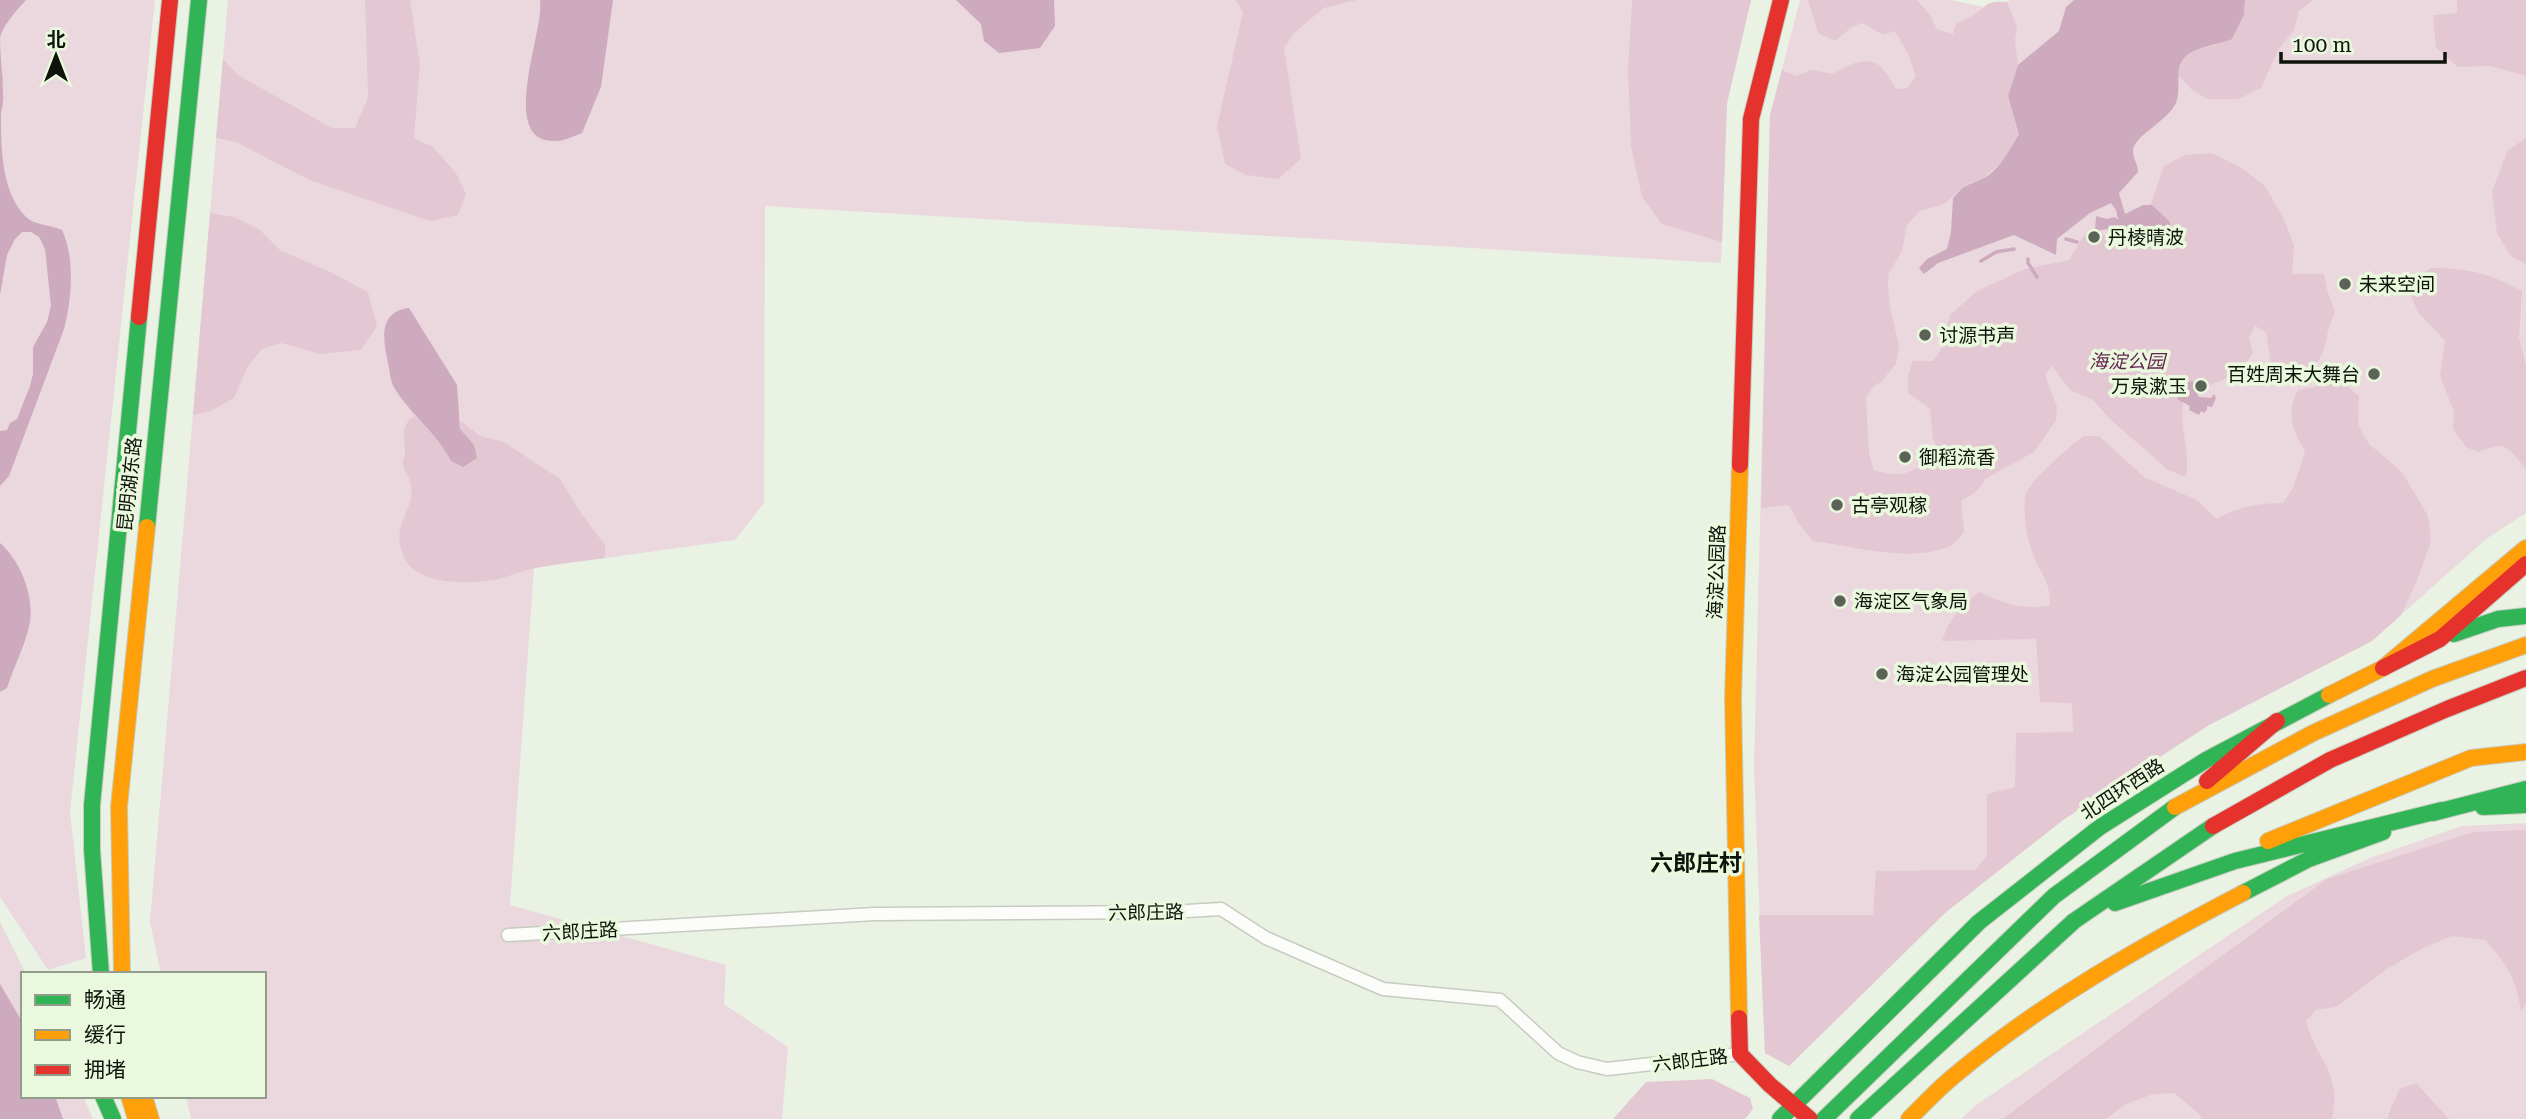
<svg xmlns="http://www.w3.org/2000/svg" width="2526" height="1119" font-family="'Roboto Serif','Noto Sans SC',serif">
<rect width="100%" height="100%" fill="#eaf2e3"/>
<path fill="#ebd8df" d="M0 0H155L70 812 86 958 48 970 0 897Z
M228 0H1751L1727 103 1721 263 765 206 764 503 735 540 534 568 510 905 726 965 724 1004 788 1047 782 1119H191L186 1096H264V974H161L150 922Z
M1800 0H1951L1998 10 2009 0H2526V513L2486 539 2372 641 2209 725 2063 820 1945 913 1789 1066 1765 1053 1754 769 1770 115Z
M2526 823V1119H1961L1976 1105 2287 896 2370 858 2462 826Z
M0 922 26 974H23V1096H83L93 1119H0Z"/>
<path fill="#e3c8d4" d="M365 0H410L420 65 414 138 433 147 456 173 466 194 458 215 430 221 309 180 236 142 216 138 223 59 238 75 332 128H355L368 97Z
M1236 0H1357L1324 8 1296 31 1284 48 1301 159 1278 179 1246 175 1225 164 1217 126 1243 12Z
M1632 0H1751L1727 103 1722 242 1662 224 1642 197 1631 146 1628 70Z
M1808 0H1917L1930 15 1937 29 1953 34 1956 24C1961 21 1967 19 1972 16 1987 7 1984 0 2007 2L2017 26 2015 41 2018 65 2008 96 2019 133 2004 160 1981 180 1967 184 1944 204 1920 211 1907 225 1902 251 1889 273 1888 285 1890 307 1899 346 1896 364 1881 382 1874 386 1866 398 1869 454 1874 470C1903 479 1912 473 1935 455L1944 460 1933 439 1930 409 1908 393V375L1913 361H1933L1942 348 1950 315 1977 291 2025 269 2069 260 2084 235H2105L2114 244 2143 227 2164 166 2185 155 2211 153 2240 167 2265 186 2284 219 2294 245 2292 274H2324L2327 290 2335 312C2320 345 2333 352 2301 379L2284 374 2271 364 2266 332 2255 326 2249 337 2253 353C2236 379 2216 383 2187 392 2174 417 2192 449 2186 477L2168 470 2110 419 2093 400 2070 390 2052 366 2045 375 2057 407 2056 420 2034 452 1985 479C1982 489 1971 496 1961 501L1964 532C1960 537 1955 544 1948 547 1907 563 1854 546 1813 541L1798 523 1789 505 1761 508 1770 115 1782 70 1796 76 1811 70 1833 74C1846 66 1865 55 1880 66 1886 71 1892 82 1896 89L1907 88 1916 76 1909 56 1895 31 1883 35 1862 23 1852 27 1835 41 1818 33Z
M2245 0H2313L2299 11 2294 30 2278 50 2261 88 2239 99H2208L2193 91 2178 75 2183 58 2197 49 2215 45 2244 15Z
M2457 0H2526V76L2490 66 2458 67 2436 48 2433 15 2457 13Z
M2526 138V264L2511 256 2497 234 2492 191 2508 150Z
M210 213 234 217 259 229 280 250 332 273 368 292 377 326 361 350 320 354 281 343 262 349 248 366 234 398 211 411 193 415Z
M2431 268C2468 268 2489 273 2522 291L2519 337 2526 366V469C2508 447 2506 440 2478 452L2466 447 2453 429 2454 412 2440 376 2445 341 2418 312 2411 296 2416 277Z
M2331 384 2347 386 2359 396 2358 425 2369 444 2402 472 2428 516 2431 542 2416 583 2401 615 2372 641 2209 725 2063 820 1945 913 1789 1066 1765 1053 1759 915H1873L1876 871 1975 870 1987 856V794L2015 787 2016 733 2073 732 2072 703 2040 702 2036 639 1942 641C1949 619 1961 606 1979 592 2002 603 2025 611 2050 605 2050 579 2041 576 2033 554 2027 539 2022 510 2026 494 2030 480 2071 446 2083 436H2099L2144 477 2197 500 2217 519C2242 505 2255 504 2283 503L2293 488 2305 452C2293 430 2285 415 2298 390Z
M415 416 442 443 451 461 466 436 460 429 461 421 480 436 504 442 560 479 580 512 605 545V558C582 561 559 563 536 568 522 570 509 577 494 580 468 584 414 586 403 555 389 519 420 510 409 479 408 474 403 469 403 464 402 461 404 457 405 454 405 439 399 424 415 416Z
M2526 830V1004L2521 1011C2516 978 2507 964 2485 940L2452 936 2423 948 2387 969 2336 1007 2316 1010 2306 1021C2316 1061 2342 1070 2332 1119H2202L2199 1114 2174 1093 2153 1094 2124 1105 2106 1119H2003L2142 1014 2327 879 2473 832Z
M1712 1079 1750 1098 1753 1109 1745 1119H1613L1646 1082Z
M2416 1083 2449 1119H2388L2390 1109 2400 1089Z"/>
<path fill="#cdaabd" d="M0 0H26C17 10 2 26 0 39 0 57 3 75 3 93 4 100 2 107 1 114 1 147 1 192 26 217 34 225 51 225 62 230 75 258 72 299 64 329L9 476 0 486V431L7 430 10 423 17 419 30 386 33 374V347L47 322 51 306 45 249 39 237 31 232H22L15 239 7 255 0 295Z
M540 0H613L601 87 582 133C574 136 564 141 556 141 496 144 545 31 540 0Z
M956 0H1054L1055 26 1040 48 999 53 984 41 981 24Z
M2074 0H2245L2244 15 2232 39C2217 45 2198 46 2186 56 2173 68 2182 88 2176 103 2167 122 2134 135 2133 151 2133 158 2138 165 2138 172L2119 193 2125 214 2143 205H2152L2169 221 2173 231 2162 232 2140 224 2131 233 2126 246H2120L2113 241 2115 228 2095 231 2096 216 2107 219 2115 217 2118 220 2116 210 2111 203 2090 213 2057 239 2056 255 2014 235 1938 263 1924 274 1919 268 1927 259 1947 249 1951 232 1953 198C1967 183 1964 187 1980 180 1999 172 2009 150 2019 134L2008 96 2018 65 2059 31 2066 7Z
M409 308 457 385 460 429 474 445 477 458 463 467 451 461C437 433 412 416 395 389 390 382 390 371 388 363 383 339 378 312 409 308Z
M2189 381 2194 382 2196 392 2199 397 2211 398 2214 394 2216 398 2212 407 2207 406V410L2204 413 2201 411 2199 415 2189 410 2190 406 2177 399 2182 387Z
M0 543C20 560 34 595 30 622 26 644 14 666 7 688L0 692Z
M0 984 23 1023V1096H55L63 1119H0Z"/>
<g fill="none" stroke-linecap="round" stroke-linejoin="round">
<path stroke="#cdaabd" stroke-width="3.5" d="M2066 239 2077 242
M2028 259V263L2037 277
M1981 261 1996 252 2014 249"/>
<g stroke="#c6ccc0" stroke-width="15">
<path id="street" d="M508 935 875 914 1170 912 1221 909 1266 938 1383 989 1500 1000 1558 1053 1577 1062 1607 1069 1740 1054"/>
</g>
<g stroke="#c6ccc0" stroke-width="18">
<path id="fast" d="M147 527 199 0
M2454 634 2498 619 2526 616
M2483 807 2526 805
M2433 813 2526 789
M2243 893 2309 859 2383 832
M2115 903 2235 861 2442 810
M101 974 92 850V805L139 317
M103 1096 113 1119
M1780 1119 1979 922 2100 827 2206 760 2329 695
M1824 1119 2054 896 2175 807
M1858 1119 2074 921 2213 826"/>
</g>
<g stroke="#c6ccc0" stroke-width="18">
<path id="slow" d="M2329 695 2383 668 2526 548
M2175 807 2313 733 2432 679 2526 645
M2268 841 2471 758 2526 752
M122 974 119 807 147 527
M1739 1018 1733 698 1740 465
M129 1096 136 1119
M144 1096 151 1119
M1909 1119C1924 1104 1939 1088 1955 1075 2042 1002 2143 945 2243 893"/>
</g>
<g stroke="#c6ccc0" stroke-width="18">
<path id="jam" d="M139 317 170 0
M1740 465 1751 119 1781 0
M2383 668 2440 639 2526 564
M2207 781 2277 721
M2213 826 2330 760 2447 709 2526 678
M1739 1018 1740 1054 1770 1085 1810 1119"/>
</g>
<use href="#street" stroke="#fcfdfb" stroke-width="12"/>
<use href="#fast" stroke="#30b455" stroke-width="16"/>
<use href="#slow" stroke="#ff9f0a" stroke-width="16"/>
<use href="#jam" stroke="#e5322d" stroke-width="16"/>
</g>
<g fill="#5c6257" stroke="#eaf8dd" stroke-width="2.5">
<circle cx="2094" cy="237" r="7"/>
<circle cx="2345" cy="284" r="7"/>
<circle cx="1925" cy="335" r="7"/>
<circle cx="2374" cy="374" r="7"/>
<circle cx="2201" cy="386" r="7"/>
<circle cx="1905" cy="457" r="7"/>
<circle cx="1837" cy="505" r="7"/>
<circle cx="1840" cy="601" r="7"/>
<circle cx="1882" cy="674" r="7"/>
</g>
<g text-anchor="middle" stroke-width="7" stroke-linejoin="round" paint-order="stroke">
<g font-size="19" fill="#0f140b" stroke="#eaf8dd" text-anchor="start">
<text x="2108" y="244">丹棱晴波</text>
<text x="2359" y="291">未来空间</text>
<text x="1939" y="342">讨源书声</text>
<text x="2360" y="381" text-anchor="end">百姓周末大舞台</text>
<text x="2187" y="393" text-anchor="end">万泉漱玉</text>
<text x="1919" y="464">御稻流香</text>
<text x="1851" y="512">古亭观稼</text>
<text x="1854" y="608">海淀区气象局</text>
<text x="1896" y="681">海淀公园管理处</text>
</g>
<g font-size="19" font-style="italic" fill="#642451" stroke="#eaf8dd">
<text x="2127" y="368">海淀公园</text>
</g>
<g font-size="19" fill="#0f140b" stroke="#eaf8dd">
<text transform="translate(129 484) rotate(-84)" y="7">昆明湖东路</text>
<text transform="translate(1716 572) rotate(-88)" y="7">海淀公园路</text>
<text transform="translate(2122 789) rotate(-33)" y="7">北四环西路</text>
<text transform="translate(1146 912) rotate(-1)" y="7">六郎庄路</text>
<text transform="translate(580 931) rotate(-3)" y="7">六郎庄路</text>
<text transform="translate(1690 1060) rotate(-7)" y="7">六郎庄路</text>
</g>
<g font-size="23" font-weight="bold" fill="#0f140b" stroke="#eaf8dd">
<text x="1696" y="871">六郎庄村</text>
</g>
</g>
<rect x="21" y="972" width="245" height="126" fill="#eaf8dd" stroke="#929d89" stroke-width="2"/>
<rect x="35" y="995" width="35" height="10" fill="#30b455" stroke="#929d89" stroke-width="2"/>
<text x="84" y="1007" font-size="21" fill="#0f140b">畅通</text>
<rect x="35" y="1030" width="35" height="10" fill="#ff9f0a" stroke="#929d89" stroke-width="2"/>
<text x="84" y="1042" font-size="21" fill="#0f140b">缓行</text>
<rect x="35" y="1065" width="35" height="10" fill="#e5322d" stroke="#929d89" stroke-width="2"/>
<text x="84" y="1077" font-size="21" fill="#0f140b">拥堵</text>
<g transform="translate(56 56)" stroke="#eaf8dd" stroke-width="5" paint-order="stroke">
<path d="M0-5L12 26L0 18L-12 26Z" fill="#0f140b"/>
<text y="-10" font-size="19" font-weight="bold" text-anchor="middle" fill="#0f140b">北</text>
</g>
<path d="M2281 52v10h164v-10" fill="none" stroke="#0f140b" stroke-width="3.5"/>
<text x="2292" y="52" font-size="21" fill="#0f140b" stroke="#eaf8dd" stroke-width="5" paint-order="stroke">100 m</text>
</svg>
